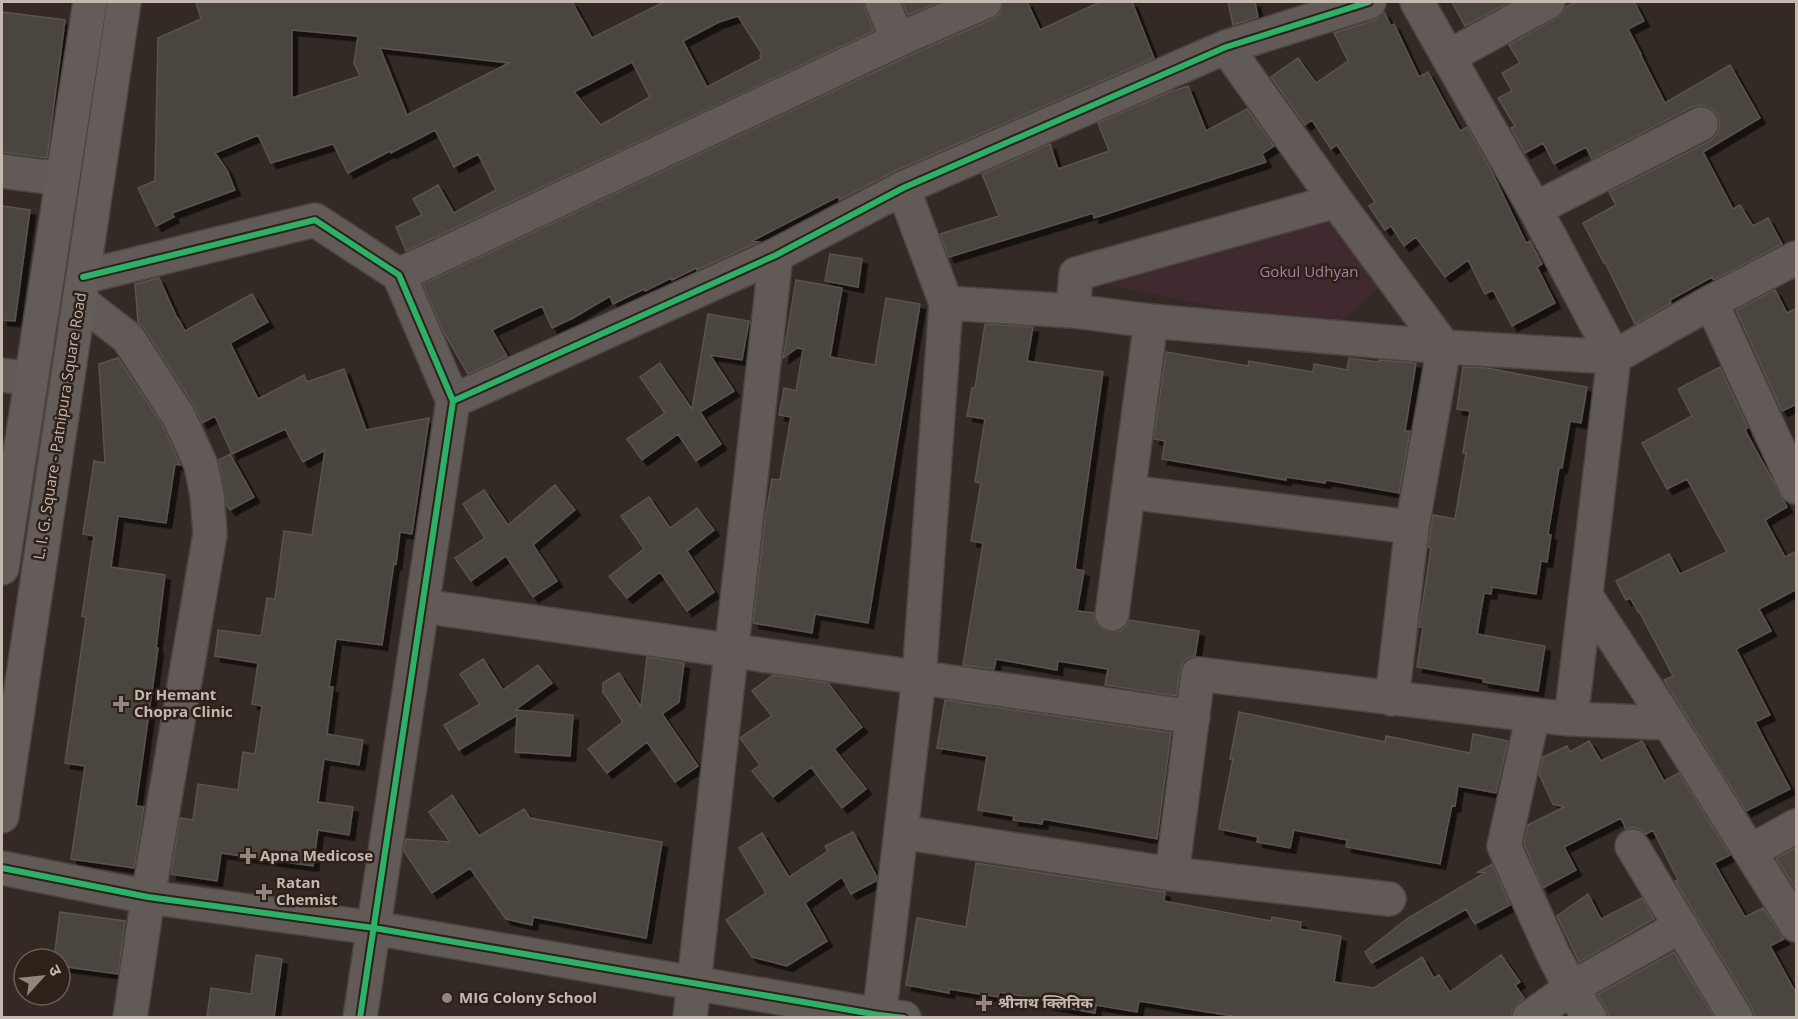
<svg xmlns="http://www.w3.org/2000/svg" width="1798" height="1019" font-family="'Open Sans','Noto Sans Devanagari',sans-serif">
<defs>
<filter id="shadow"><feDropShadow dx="5.5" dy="5.5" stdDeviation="0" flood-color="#0009"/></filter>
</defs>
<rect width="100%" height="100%" fill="#332a26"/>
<path fill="#402a2f" d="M1329 210 1385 282 1331 331 1085 280Z"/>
<path fill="#4b4440" stroke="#5b524e" stroke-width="1.5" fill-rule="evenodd" filter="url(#shadow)" d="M196 2H572L592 38 664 2H864L865 9 874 31 406 251 396 227 422 215 413 199 438 185 454 213 496 190 478 154 454 167 435 130 391 153 390 151 348 173 333 144 271 163 258 135 215 153 227 170 235 190 172 213 174 217 156 226 138 188 155 181 158 38 201 19ZM738 16 762 54 760 56 761 59 707 87 683 41 719 22ZM292 30 358 36 354 63 360 76 292 98ZM380 48 509 63 407 115ZM632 62 650 97 601 125 574 92Z
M902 2H936L937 3 908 15Z
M1003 2H1027L1040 30 1100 2H1132L1154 58 895 171 839 200V196L752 241 759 242 697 270 696 268 672 280 671 278 645 291 644 289 613 304 610 296 573 318 552 328 542 306 492 330 507 356 468 374 443 331 423 284 906 57 993 19 1000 13Z
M1228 2H1255L1258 17 1233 25Z
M1452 2H1510L1465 26Z
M1576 2H1634L1644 21 1628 29 1641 54H1640L1665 103 1730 65 1760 118 1703 152 1733 209 1740 205 1753 226 1768 218 1782 244 1714 280 1712 277 1670 300 1671 303 1635 324 1605 262 1604 263 1583 223 1616 205 1609 192 1710 141 1717 134 1720 124 1718 116 1712 109 1701 105 1692 107 1592 159 1586 147 1554 164 1543 143 1525 153 1511 128 1515 126 1498 98 1512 91 1502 73 1520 63 1509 45 1557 18 1564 12 1565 7Z
M2 12 65 20 47 158 2 152Z
M1384 12 1391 26 1394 24 1419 77 1428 72 1460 131 1467 127 1492 172 1526 243 1530 241 1542 264 1537 267 1555 303 1512 326 1493 290 1485 294 1468 260 1445 277 1416 237 1404 246 1391 226 1385 230 1369 206 1375 202 1337 145 1331 149 1312 120 1305 125 1271 77 1298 58 1316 83 1348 61 1334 33 1375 20Z
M1188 86 1206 131 1247 109 1274 146 1262 154 1266 162 1094 218 1093 213 949 257 940 234 999 216 982 174 1050 144 1058 169 1109 151 1098 123 1167 93Z
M2 206 30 210 15 321 2 320Z
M830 254 862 259 858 287 825 281Z
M159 278 177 318H178L185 331 252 294 268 322 230 343 258 399 304 375 307 382 344 369 366 430 429 418 412 534 400 532 396 564 394 563 382 645 336 639 329 687H333L327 734 363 740 359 765 324 759 318 802 353 807 349 835 318 830 313 866 221 853 217 881 171 874 180 818 193 820 198 784 238 790 243 752 255 754 262 706 252 704 258 663 215 656 218 630 261 636 267 598 275 599 284 531 312 535 325 450 303 462 285 429 232 454 215 416 202 423 195 407 144 328 138 322 135 284Z
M796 280 842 288 830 357 875 365 886 298 920 304 868 623 815 614 812 633 753 623 766 513 772 479 780 480 791 417 779 415 784 388 796 391 803 349 797 348 783 358Z
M1775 290 1787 313 1797 308V404L1782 411 1736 310Z
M708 314 749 321 742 360 710 355 734 391 700 412 721 444 696 461 678 434 642 460 627 439 665 413 640 377 660 363 692 409Z
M985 324 1033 327 1027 361 1103 372 1075 569 1084 571 1077 611 1094 613 1095 622 1100 628 1109 632 1120 631 1126 626 1129 620 1199 631 1195 656 1190 657 1183 662 1180 671 1176 696 1105 685 1108 669 1058 661 1057 670 996 659 994 669 963 665 983 543 971 541 981 483 975 482 985 419 967 416 972 388H975Z
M1166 352 1248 366 1249 361 1313 372 1314 364 1347 370 1349 358 1379 362V360L1416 363 1405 431H1410L1399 493 1326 480 1325 483 1286 477V480L1162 459 1165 441 1154 439Z
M118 358 163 426 180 465 175 464 166 523 118 516 111 567 165 575 156 648H158L136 806 144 807 134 868 71 859 85 766 65 763 86 617 82 616 94 536 83 534 94 461 105 463 99 364Z
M1463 367 1487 368 1587 387 1581 423 1570 421 1562 468H1559L1548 534 1551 535 1547 562 1541 561 1536 594 1492 587 1491 594 1484 593 1477 634 1545 646 1538 691 1483 682 1484 679 1417 667 1423 627H1419L1431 548 1428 547 1433 515 1455 519 1466 453H1463L1470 411 1457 409Z
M1720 367 1748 428 1745 430 1787 507 1765 520 1785 557 1797 551V589L1759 609 1771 631 1736 649 1770 715 1755 722 1790 789 1746 811 1664 680 1673 676 1640 613H1639L1630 598 1626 600 1616 581 1669 554 1680 574 1727 552 1687 479 1667 489 1642 443 1692 416 1678 389Z
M230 454 254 497 230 510 226 504 219 460Z
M555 485 575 510 533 545 557 581 533 597 506 556 471 581 455 558 485 538 463 504 484 490 508 525Z
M649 497 670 528 697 508 714 530 687 551 714 592 687 611 660 572 627 598 609 576 644 549 621 516Z
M647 657 684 663 679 702 662 714 698 766 675 782 647 742 607 773 588 749 623 722 603 692V683L619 673 641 707Z
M483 659 503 690 538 665 552 683 515 710 573 715 570 756 515 752 517 715 459 750 444 725 480 704 460 674Z
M773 675 828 683 862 727 834 749 866 789 842 808 811 767 773 797 752 771 760 765 740 738 772 716 752 691Z
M945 700 1171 733 1157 839 1043 819 1042 824 1013 820 1014 816 978 810 987 756 937 748Z
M1239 712 1385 742 1386 736 1470 753 1473 734 1508 741 1496 793 1458 786 1455 806 1452 805 1440 864 1346 847 1347 840 1294 830 1290 848 1257 842 1258 837 1219 829 1233 759H1230Z
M1589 741 1601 761 1642 741 1664 781 1679 773 1730 855 1714 863 1745 917 1763 908 1784 939 1770 946 1797 995V1017H1755L1752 1008 1675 881 1678 880 1653 830 1646 834 1640 829 1632 827 1626 829 1621 818 1564 847 1576 870 1543 888 1524 844 1528 825 1564 807 1553 804 1539 774 1543 757 1567 746 1570 752Z
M452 795 479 836 524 809 530 818 662 842 646 938 533 917 532 925 506 919 470 868 432 893 404 851 406 839 450 842 429 812Z
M853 832 877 877 876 881 851 894 842 877 805 903 827 941 787 966 752 957 726 920 766 893 739 848 762 833 789 877 828 851 825 846Z
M1797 847V891L1776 858Z
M976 863 1165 892 1164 901 1271 921 1272 917 1301 922 1300 929 1341 936 1334 982 1374 988 1422 957 1434 978 1439 975 1450 992 1501 955 1520 982 1515 985 1524 998 1512 1010 1511 1017H1239L1139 1001 1137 1012 1096 1005 1095 1013 1045 1004 1046 1000 999 992 998 997 949 989V993L906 985 917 918 966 927Z
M1492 864 1510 905 1475 924 1466 909 1372 963 1365 952 1408 918 1485 873 1478 872Z
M1588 894 1601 919 1642 898 1654 919 1579 962 1557 916Z
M60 912 125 921 118 974 60 966V959H54Z
M1674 952 1714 1017H1609L1606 1008 1597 995Z
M256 955 282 959 274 1017H207L211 988 251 994Z"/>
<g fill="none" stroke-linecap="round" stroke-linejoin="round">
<g stroke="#4c4542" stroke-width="36">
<path id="minor" d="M882 2 898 40
M1417 2 1535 209 1614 357 1571 719
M1226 47 1336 201 1444 347 1412 527 1392 699
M1448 57 1548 2
M2 171 62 179
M1535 209 1701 124
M399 275 898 40 985 2
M83 277 315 220 399 275 453 401 360 1018
M79 300 128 338 179 417 201 465 207 495 210 534 148 897 130 1018
M1711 302 1796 487
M946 303 1073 311 1151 321 1444 347 1614 357 1711 302 1796 258
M1073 311 1076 274 1336 201
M2 375 31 379
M453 401 776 255 903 188 1226 47 1369 2
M1128 492 1412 527
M1586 596 1669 723 1796 925
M422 606 1193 717
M1112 614 1151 321
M1533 715 1504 846 1554 956 1571 988 1590 1018
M901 832 1172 874 1389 899
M1632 846 1736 1018
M1751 851 1796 826
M2 868 148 897 374 928 879 1015 904 1018
M1172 874 1198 674 1533 715 1571 719 1669 723
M690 1018 776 255
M879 1018 919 678 946 303 903 188
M1529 1018 1571 988 1681 926"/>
</g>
<g stroke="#4d4541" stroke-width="36">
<path id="major" d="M2 568 90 2
M2 816 124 2"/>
</g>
<use href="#minor" stroke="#615a56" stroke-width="33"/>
<use href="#major" stroke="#635c58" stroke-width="33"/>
<g stroke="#2d211a" stroke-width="10">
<path id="cycleway" d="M83 277 315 220 399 275 453 401 360 1018
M453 401 776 255 903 188 1226 47 1369 2
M2 868 148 897 374 928 879 1015 904 1018"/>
</g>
<use href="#cycleway" stroke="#2db169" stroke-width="6"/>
</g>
<g fill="#92867f" stroke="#2d211a" stroke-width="2">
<path d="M118 695h6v6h6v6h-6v6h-6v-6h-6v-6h6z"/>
<path d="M245 847h6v6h6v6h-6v6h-6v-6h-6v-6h6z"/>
<path d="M261 883h6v6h6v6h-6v6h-6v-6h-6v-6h6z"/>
<circle cx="447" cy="998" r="6"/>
<path d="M981 994h6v6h6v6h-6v6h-6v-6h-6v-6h6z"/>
</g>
<g text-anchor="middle" stroke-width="5" stroke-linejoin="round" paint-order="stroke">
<g font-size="15" fill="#a67ea4" stroke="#2d211a">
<text x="1309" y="277">Gokul Udhyan</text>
</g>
<g font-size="15" fill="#c5b8af" stroke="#2d211a">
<text transform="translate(60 426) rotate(-81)" y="5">L. I. G. Square - Patnipura Square Road</text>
</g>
<g font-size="15" font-weight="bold" fill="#c5b8af" stroke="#2d211a" text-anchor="start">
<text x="134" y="700">Dr Hemant<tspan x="134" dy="17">Chopra Clinic</tspan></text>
<text x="260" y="861">Apna Medicose</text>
<text x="276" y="888">Ratan<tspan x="276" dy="17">Chemist</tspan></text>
<text x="459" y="1003">MIG Colony School</text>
<text x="998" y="1008">श्रीनाथ क्लिनिक</text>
</g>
</g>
<rect width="1798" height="1019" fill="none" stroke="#c5b8af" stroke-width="6"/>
<g transform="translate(42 977) rotate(63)"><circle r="28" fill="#2d211a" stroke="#6a5d56" stroke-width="1.5"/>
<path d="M0-4.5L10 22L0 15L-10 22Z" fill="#92867f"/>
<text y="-9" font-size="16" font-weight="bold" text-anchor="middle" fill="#c5b8af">उ</text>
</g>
</svg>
